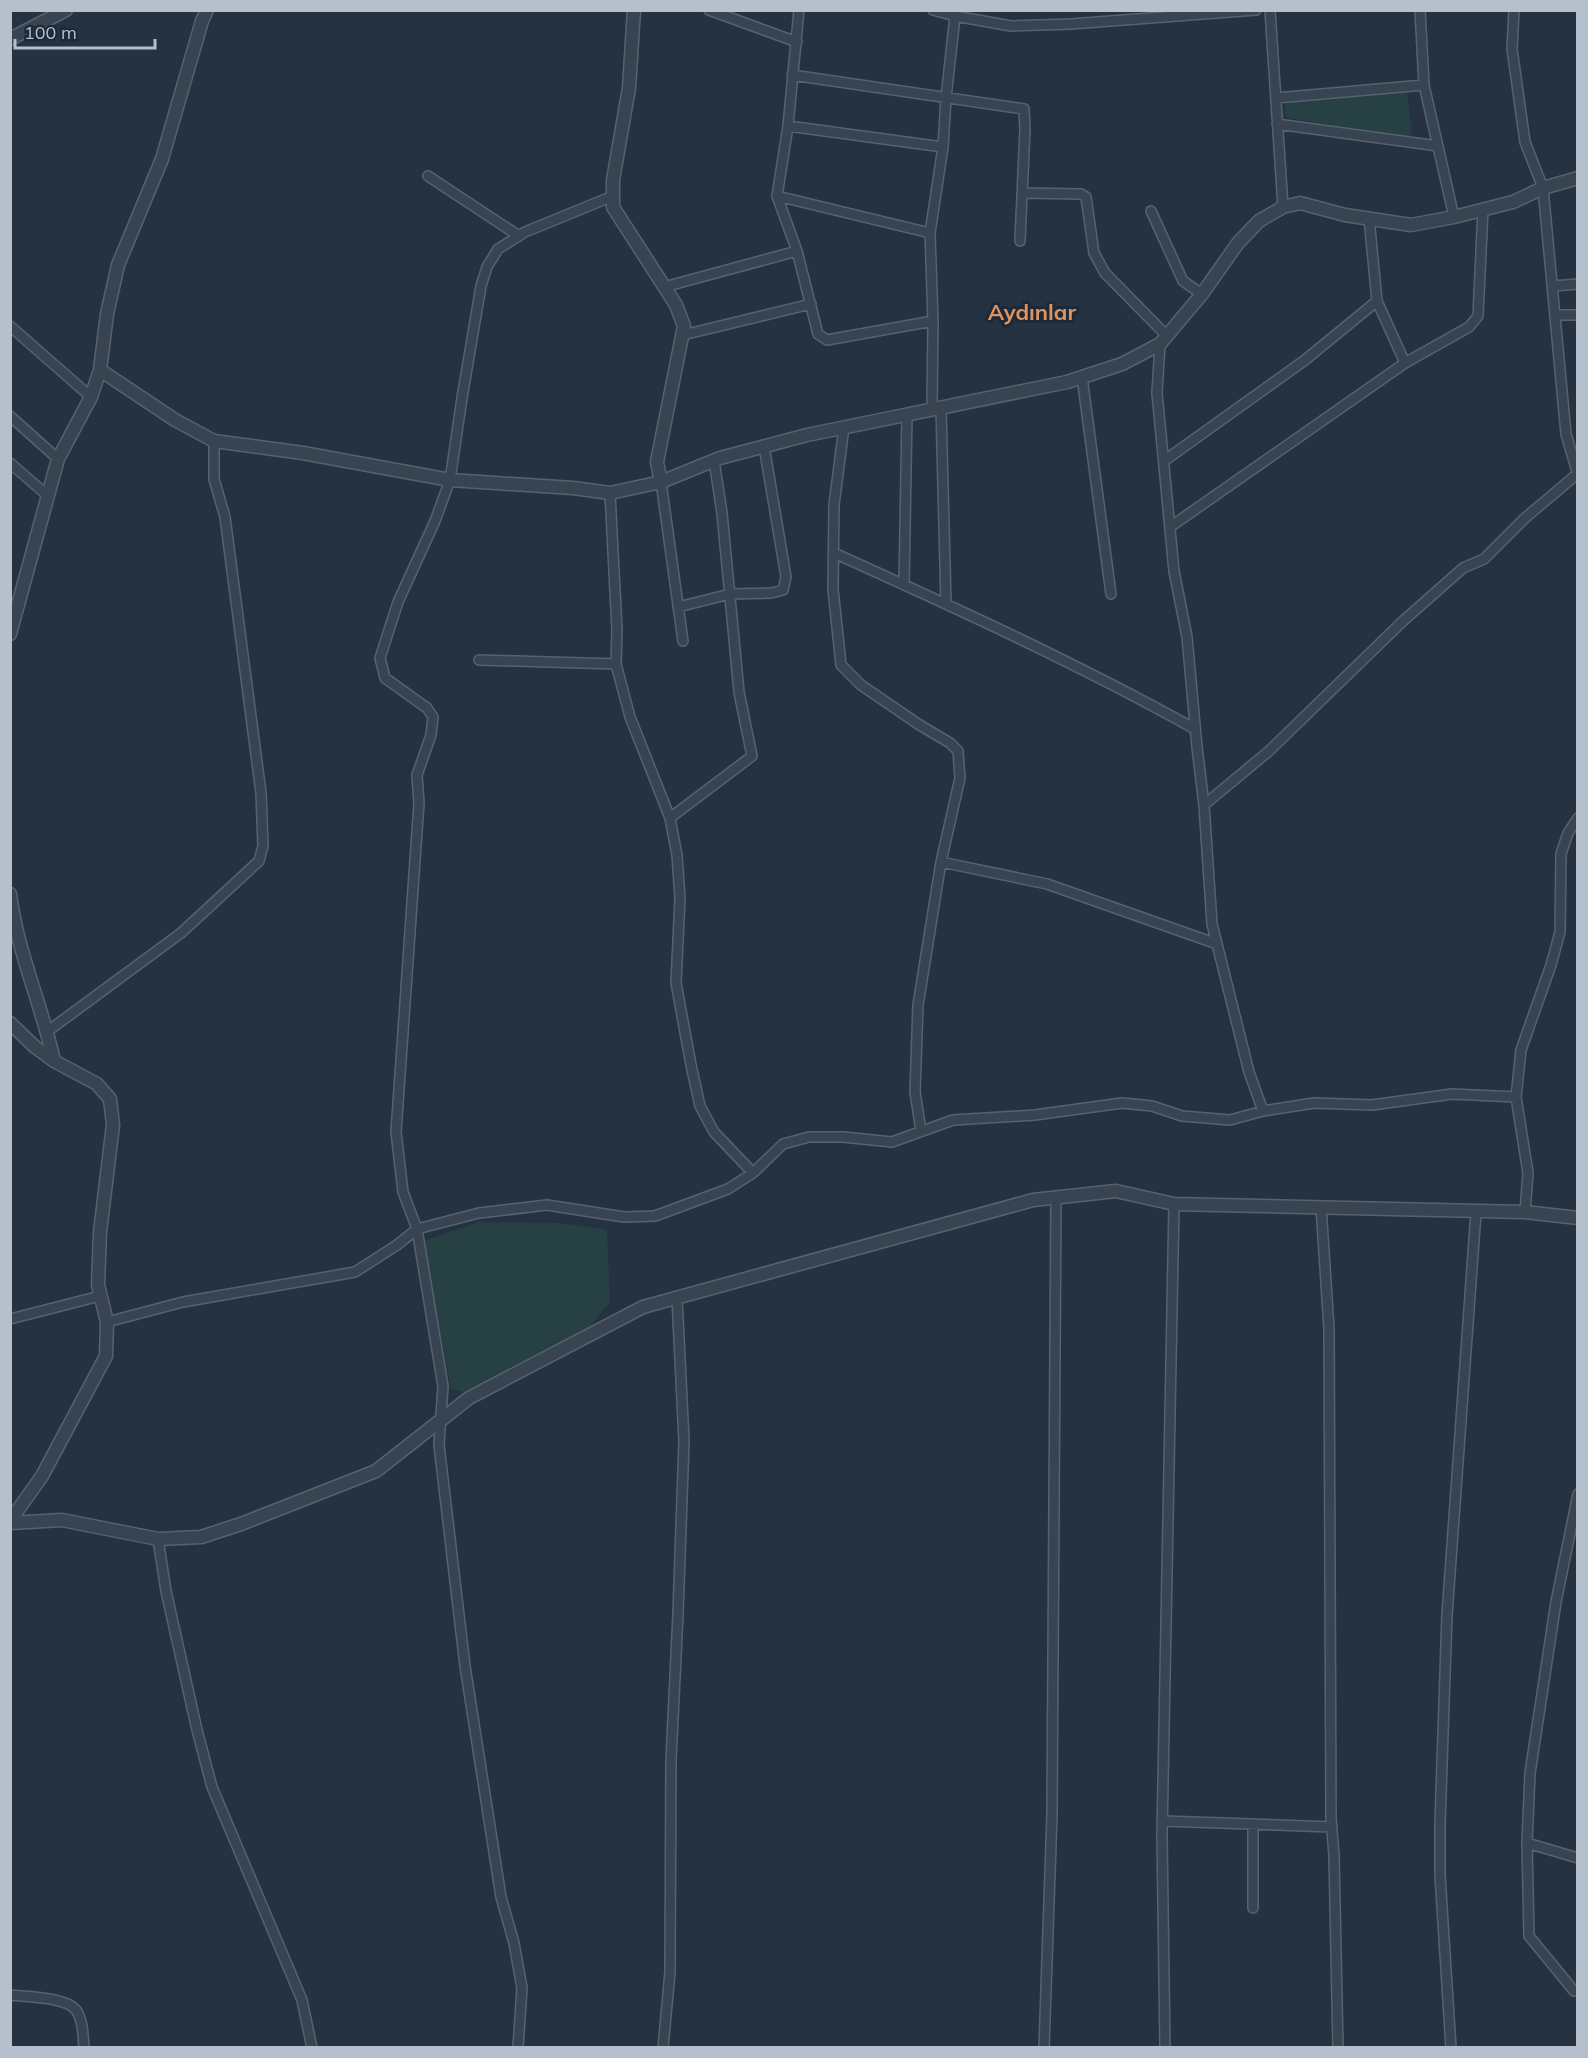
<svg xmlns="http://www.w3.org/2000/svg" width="1588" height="2058" font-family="Mulish,sans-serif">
<rect width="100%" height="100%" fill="#253242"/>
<path fill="#274043" d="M1404 89 1407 92 1412 133 1409 138 1288 118 1285 115 1286 99Z
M479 1222 559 1223 607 1230 610 1302 587 1330 462 1392 451 1388 423 1241Z"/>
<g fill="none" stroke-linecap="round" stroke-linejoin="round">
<g stroke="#57626f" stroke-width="12">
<path id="minor" d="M709 10 797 42
M799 10 788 126 777 196 930 233
M1270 10 1283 207
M1420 10 1424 85 1454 217
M1514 10 1512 49 1525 142 1543 188 1566 434 1578 475
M955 16 1011 26 1071 24 1256 10
M792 75 1024 109 1025 129 1020 241
M1276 98 1424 85
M1277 124 1438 146
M788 126 943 147
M428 176 519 236
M1022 193 1081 194 1086 197 1094 253 1105 273 1167 336
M777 196 797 251 818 334 827 340 933 321
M1151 211 1183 281 1202 294
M1369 218 1377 301 1405 363
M1553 286 1578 284
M664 287 797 251
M1556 315H1578
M10 326 91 397
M683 335 811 304
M1160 344 1157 393 1174 571 1187 637 1197 747 1204 805 1212 924 1249 1072 1263 1111
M1082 377 1111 594
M941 408 946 604
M932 409 933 321 930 233 943 147 946 98 955 16 933 10
M10 416 58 459
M844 427 834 505 833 589 841 665 861 685 918 724 950 743 958 751 960 778 941 862 918 1005 915 1092 921 1131
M1164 461 1305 360 1377 301
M10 463 47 495
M661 482 683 641
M610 493 617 630 616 664 630 717 670 818 677 855 680 898 676 983 691 1065 700 1106 714 1132 753 1173
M1170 527 1405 363 1469 327 1478 316 1483 209
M834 553C956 608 1078 664 1195 729
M904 585 907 414
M678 607 730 594 771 593 783 590 786 577 764 446
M479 660 616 664
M1204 805 1269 751 1403 621 1463 568 1484 559 1525 518 1576 475
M670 818 752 756 739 692 722 513 714 460
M941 862 1047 884 1217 944
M48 1031 181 933 259 861 263 846 261 793 225 517 214 479V441
M1321 1206 1329 1329 1331 1818 1334 1856 1338 2048
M1525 1212 1528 1173 1516 1097 1521 1050 1551 965 1560 932 1561 854 1568 833 1578 818
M10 1319 100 1296
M107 1322 183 1302 355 1272 397 1245 417 1229 479 1213 547 1205 624 1217 655 1216 728 1189 753 1173 783 1144 809 1137H843L892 1142 953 1120 1035 1115 1122 1103 1152 1106 1182 1116 1230 1120 1263 1111 1314 1103 1372 1105 1452 1094 1516 1097
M158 1539 166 1591 197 1730 212 1787 302 2000 312 2048
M1163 1821 1332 1827
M1253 1824V1908
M1527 1843 1578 1858
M1574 1991 1529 1936 1527 1843 1530 1773 1556 1602 1578 1494
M10 1995C27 1997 66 1997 76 2010 83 2020 83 2035 84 2048
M518 2048 522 1988 514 1943 501 1897 465 1666 439 1445 443 1386 417 1229 403 1192 396 1132 419 803 417 775 431 735 433 717 427 708 385 678 380 658 398 602 435 521 450 480 462 398 481 286 487 267 498 249 525 232 613 196
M663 2048 670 1972 671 1760 678 1614 684 1441 677 1298
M1044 2048 1052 1814 1056 1197
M1165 2048 1162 1835 1174 1204
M1451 2048 1440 1875V1823L1447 1615 1476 1212"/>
</g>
<g stroke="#57626f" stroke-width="15">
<path id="tertiary" d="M634 10 629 88 613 180V207L676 305 684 326 657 462 661 482
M10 39 66 10
M100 370 175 420 214 441 303 453 450 480 573 488 610 493 661 482 720 458 807 435 1067 382 1122 364 1160 344 1202 294 1238 243 1259 221 1283 207 1300 203 1345 215 1411 225 1454 217 1513 202 1543 188 1578 178
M10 634 58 459 91 397 100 370 107 314 118 265 162 159 202 21 207 10
M10 894C17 951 42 1005 54 1061
M10 1023 35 1047 54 1061 97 1084 110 1099 113 1125 100 1232 98 1285 107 1322 106 1356 42 1476 10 1521
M10 1523 62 1520 158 1539 201 1537 241 1524 376 1471 469 1398 643 1307 1033 1200 1116 1191 1174 1204 1525 1212 1578 1218"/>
</g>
<use href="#minor" stroke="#394452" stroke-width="9"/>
<use href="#tertiary" stroke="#394452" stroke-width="12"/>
</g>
<g text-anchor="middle" stroke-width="6" stroke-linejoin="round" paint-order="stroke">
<g font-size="22" font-weight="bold" fill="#db9462" stroke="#1e2937">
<text x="1032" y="320">Aydınlar</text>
</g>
</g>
<rect width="1588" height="2058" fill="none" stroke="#b6bfcc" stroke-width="24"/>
<path d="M15 39v9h140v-9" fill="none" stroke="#b6bfcc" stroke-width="3"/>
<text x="24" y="39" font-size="18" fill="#b6bfcc" stroke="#1e2937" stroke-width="4.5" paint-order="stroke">100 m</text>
</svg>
